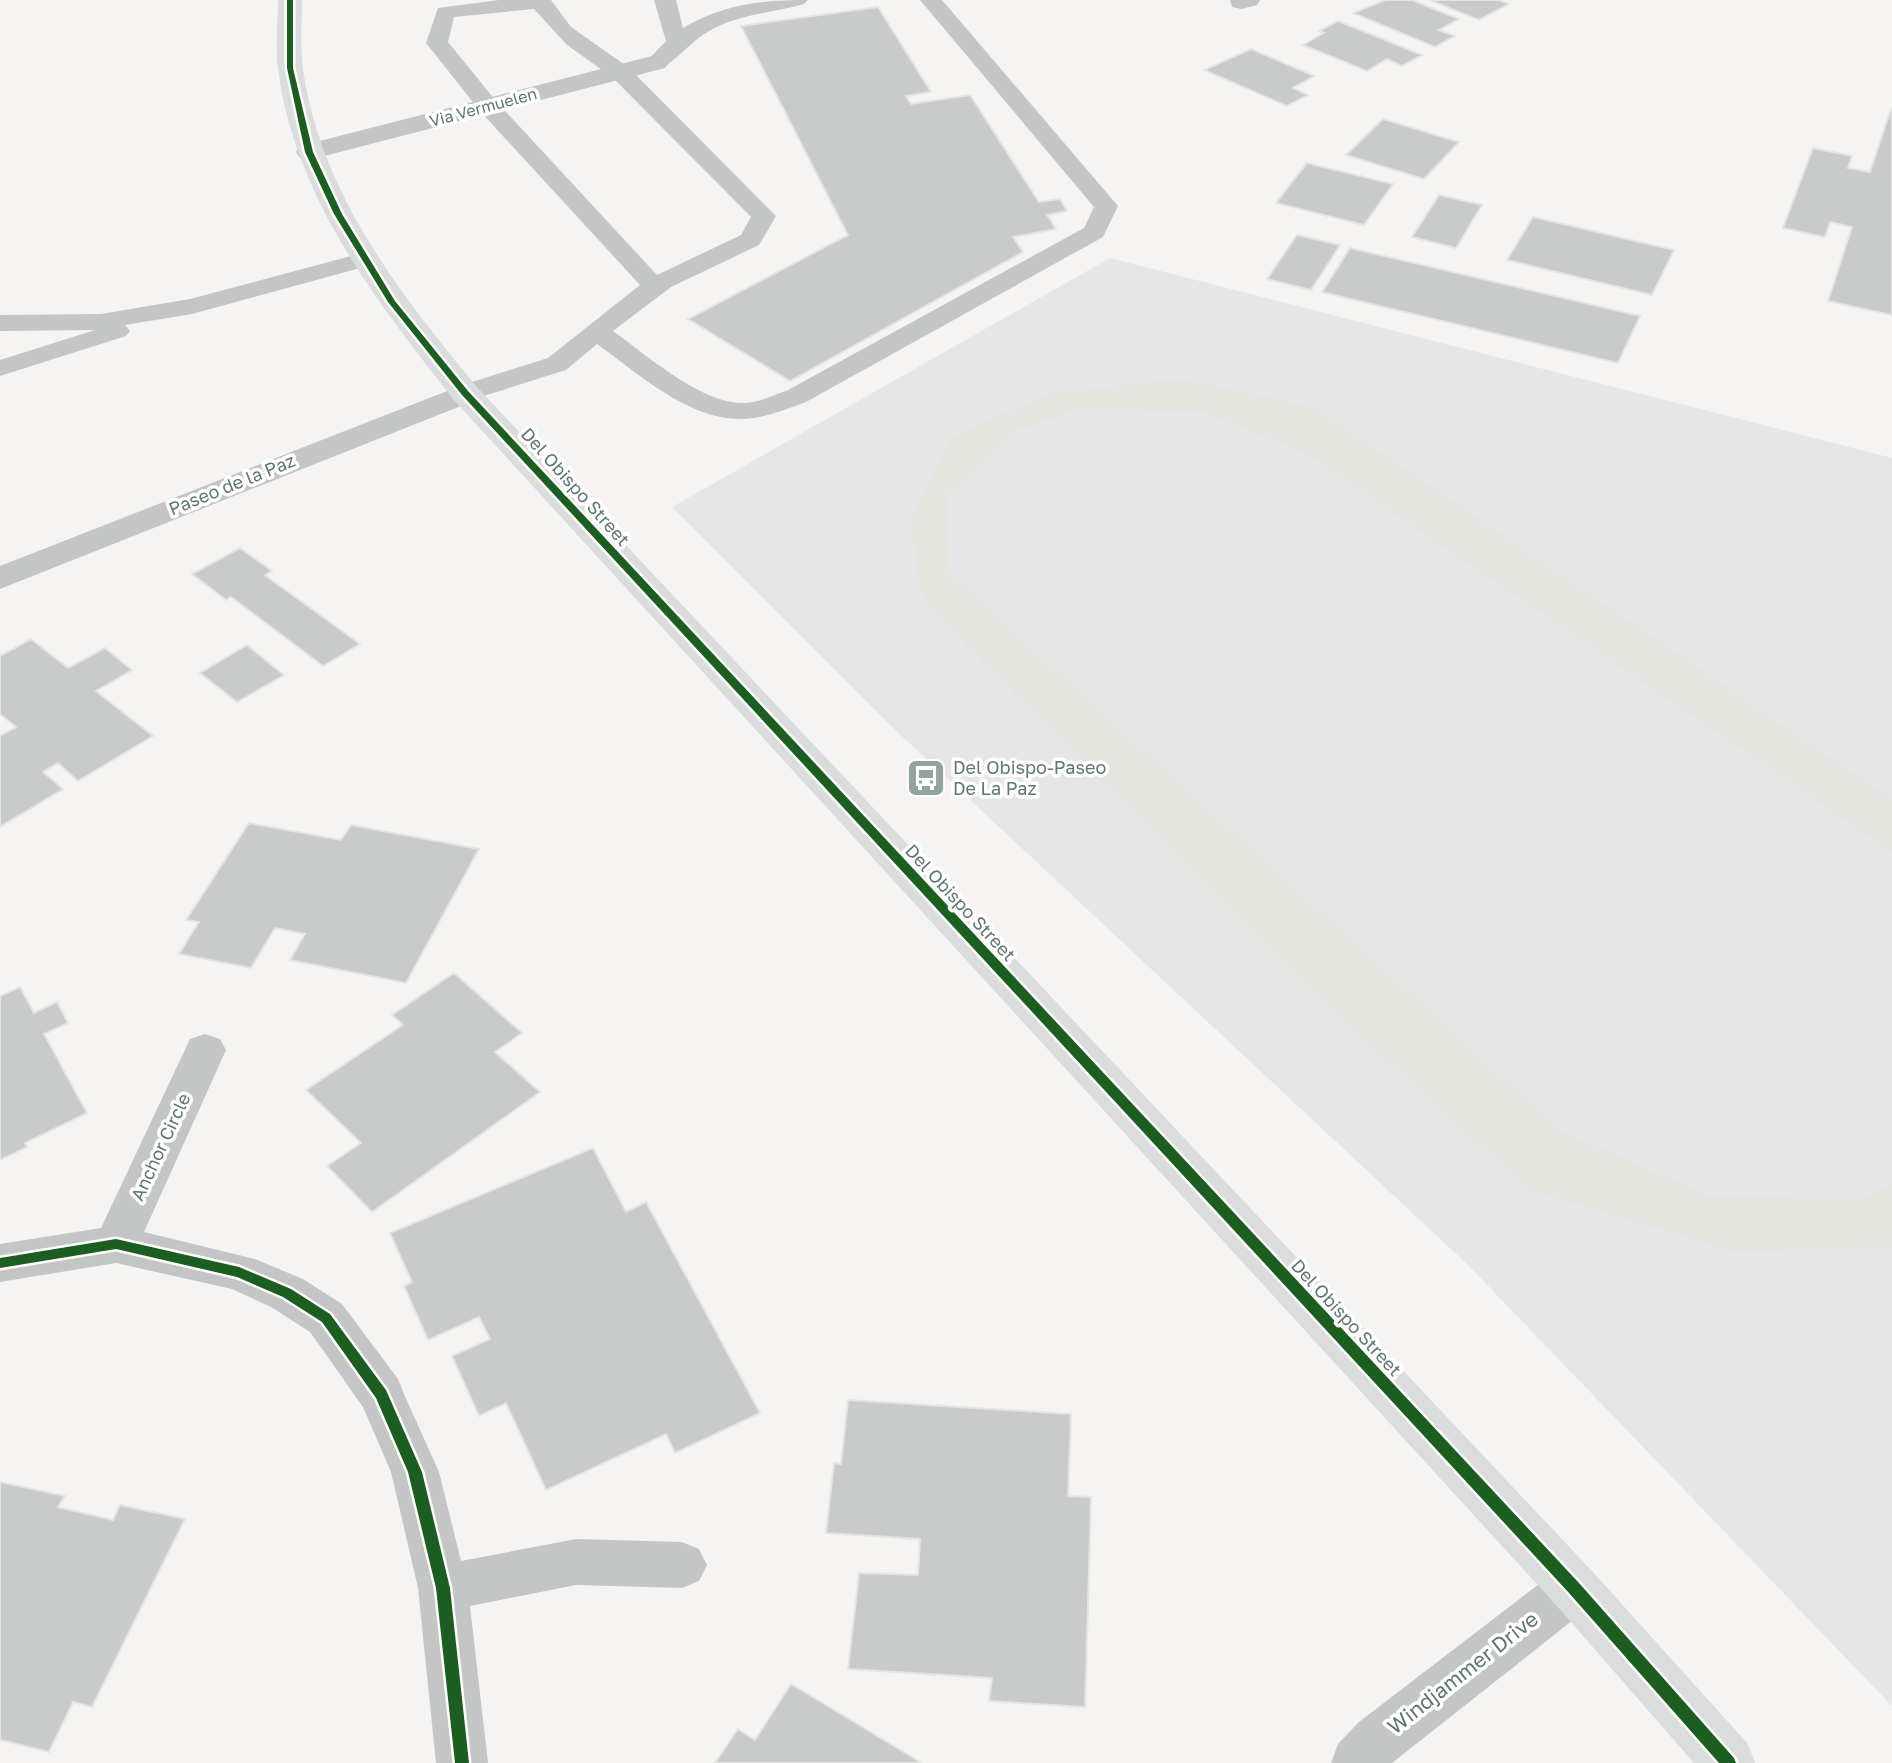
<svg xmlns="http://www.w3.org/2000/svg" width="1892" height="1763" font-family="'Golos Text',sans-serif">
<rect width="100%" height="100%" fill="#f5f4f3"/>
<path fill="#e5e6e5" d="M1110 258 1892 458V1706L1469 1266 892 727 672 507Z"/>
<path fill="#e5e5df" d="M1180 379 1316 408 1892 799V852L1305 453 1204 412 1082 408 1015 431 946 496 949 572 1564 1132 1707 1195 1855 1200 1892 1185V1246L1735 1252 1527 1189 1303 985 923 602 910 523 953 436 1049 394Z"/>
<path fill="#c8cbca" stroke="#e4e4e3" stroke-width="2" d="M1386 0H1412L1459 19 1439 30 1455 36 1435 47 1353 13Z
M1430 0H1499L1509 4 1479 20Z
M878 7 931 92 906 96 911 104 970 95 1039 202 1060 199 1067 211 1047 215 1056 229 1013 237 1023 252 790 381 688 319 848 235 741 26Z
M1338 21 1422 55 1402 66 1387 59 1367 71 1303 45 1324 33 1319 31Z
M1251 49 1314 76 1293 88 1308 95 1287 106 1204 70Z
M1891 109H1892V315L1828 301 1852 227 1830 222 1825 237 1783 228 1813 148 1852 156 1848 168 1870 172Z
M1383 119 1459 142 1424 179 1346 155Z
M1307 163 1393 184 1364 225 1276 203Z
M1439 195 1482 205 1456 248 1412 237Z
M1533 217 1674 250 1652 295 1507 260Z
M1297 235 1340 245 1311 290 1267 279Z
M1350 248 1640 316 1618 363 1322 292Z
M240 548 272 571 265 575 360 644 323 666 231 597 226 600 192 574Z
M31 639 68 668 105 648 132 670 96 691 153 736 78 781 58 763 43 772 63 789 0 827V736L16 727 0 714V656Z
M247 645 284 675 237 702 200 673Z
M249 823 341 840 351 825 479 849 406 983 290 960 305 934 275 928 251 968 179 954 199 922 186 920Z
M454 973 522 1033 495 1052 540 1092 372 1212 327 1166 361 1143 306 1090 403 1025 392 1015Z
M20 987 34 1013 57 1002 68 1023 44 1034 87 1113 25 1143 27 1147 0 1160V996Z
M593 1148 626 1212 646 1202 760 1413 675 1453 666 1434 546 1490 506 1403 479 1416 452 1356 490 1339 479 1317 428 1340 404 1286 412 1282 390 1233Z
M848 1400 1071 1414 1068 1496 1091 1497 1085 1707 989 1701 992 1678 848 1669 859 1573 918 1575 920 1539 826 1533 834 1463 841 1464Z
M0 1482 65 1496 58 1507 113 1520 120 1505 185 1519 92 1707 73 1702 49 1752 0 1740Z
M791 1684 922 1763H715L738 1729 755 1740Z"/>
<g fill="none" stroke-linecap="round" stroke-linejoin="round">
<path fill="#c4c6c5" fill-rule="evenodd" d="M499 0H551L571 27 628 67 776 216 759 245 671 287 613 331C647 355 702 405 746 403 760 402 774 395 788 390L1084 228 1094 207 920 0H942L1118 206 1103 237 806 402C786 409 766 418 744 419 689 421 639 374 597 344L566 370 474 399H456L452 393 456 387 548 358 640 285 480 111 426 43 438 8ZM534 9 567 45 612 77 751 217 741 235 657 275 496 101 448 42 454 17Z
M654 0H676L683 28C723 4 762 0 808 0L804 4C772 13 739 14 709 31 692 40 672 66 656 70L645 63 666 41Z
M366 252 375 254 378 259 375 264 192 314 125 325 130 331 126 336 0 376V360L95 330 0 331V315L101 314 190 299Z"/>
<path fill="#c4c6c5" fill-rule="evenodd" d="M1230 0H1260L1257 5 1241 9 1232 7Z
M656 55 665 58 669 63 665 68 309 160 300 158 296 152 300 146Z
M465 384 476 386 480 393 476 400 0 589V566Z
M205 1034 220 1039 226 1050 144 1232 255 1259 303 1279 342 1304 398 1379 404 1394 439 1472 461 1561 576 1539 682 1542 699 1549 707 1565 699 1581 682 1588 576 1585 470 1606 488 1763H436L418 1588 391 1472 363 1407 310 1332 271 1307 232 1289 116 1263 0 1282V1244L101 1228 190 1039Z
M1574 1564 1592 1571 1599 1588 1592 1605 1392 1763H1331L1338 1744 1359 1722 1556 1571Z"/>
<path fill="#dbdcdc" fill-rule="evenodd" d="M278 0H302C302 22 300 47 303 69 321 194 399 292 476 386L1592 1571 1748 1744 1755 1763H1694L1556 1605 454 400C376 301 295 198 278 69 275 47 278 23 278 0Z"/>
<g stroke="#fff" stroke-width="5">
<path id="cycleway" d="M287 0H293V68L313 152 342 214 395 301 468 391 1579 1583 1734 1758 1736 1763H1719L1569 1593 462 395 388 302 334 214 305 152 287 68Z
M116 1239 239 1267 291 1289 330 1314 386 1390 422 1472 450 1588 469 1763H455L436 1588 408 1472 376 1398 322 1322 283 1297 237 1277 116 1249 0 1268V1258Z"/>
</g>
<use href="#cycleway" fill="#1b5e20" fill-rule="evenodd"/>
</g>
<defs>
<g id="bus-square" transform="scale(2.0125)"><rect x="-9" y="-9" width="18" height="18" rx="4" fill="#93a3a0" stroke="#fff"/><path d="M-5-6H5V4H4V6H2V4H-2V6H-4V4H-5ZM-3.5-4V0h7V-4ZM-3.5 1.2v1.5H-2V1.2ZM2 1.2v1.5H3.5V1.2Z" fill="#fff"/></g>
</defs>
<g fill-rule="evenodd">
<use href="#bus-square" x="926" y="778"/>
</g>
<g text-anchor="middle" stroke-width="7" stroke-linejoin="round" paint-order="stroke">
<g font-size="16" fill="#5e7773" stroke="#fff">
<text transform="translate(483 107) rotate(-15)" y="6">Via Vermuelen</text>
</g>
<g font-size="18" fill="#5e7773" stroke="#fff">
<text transform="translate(232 485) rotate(-22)" y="6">Paseo de la Paz</text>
<text transform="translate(575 487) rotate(48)" y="6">Del Obispo Street</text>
<text transform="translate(960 903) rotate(47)" y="6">Del Obispo Street</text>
<text transform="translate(161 1147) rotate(-65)" y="6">Anchor Circle</text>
<text transform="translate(1346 1318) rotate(47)" y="6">Del Obispo Street</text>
</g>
<g font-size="18" fill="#5e7773" stroke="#fff" text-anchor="start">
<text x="953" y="774">Del Obispo-Paseo<tspan x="953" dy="21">De La Paz</tspan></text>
</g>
<g font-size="21" fill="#5e7773" stroke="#fff">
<text transform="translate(1463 1673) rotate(-38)" y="7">Windjammer Drive</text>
</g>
</g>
</svg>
